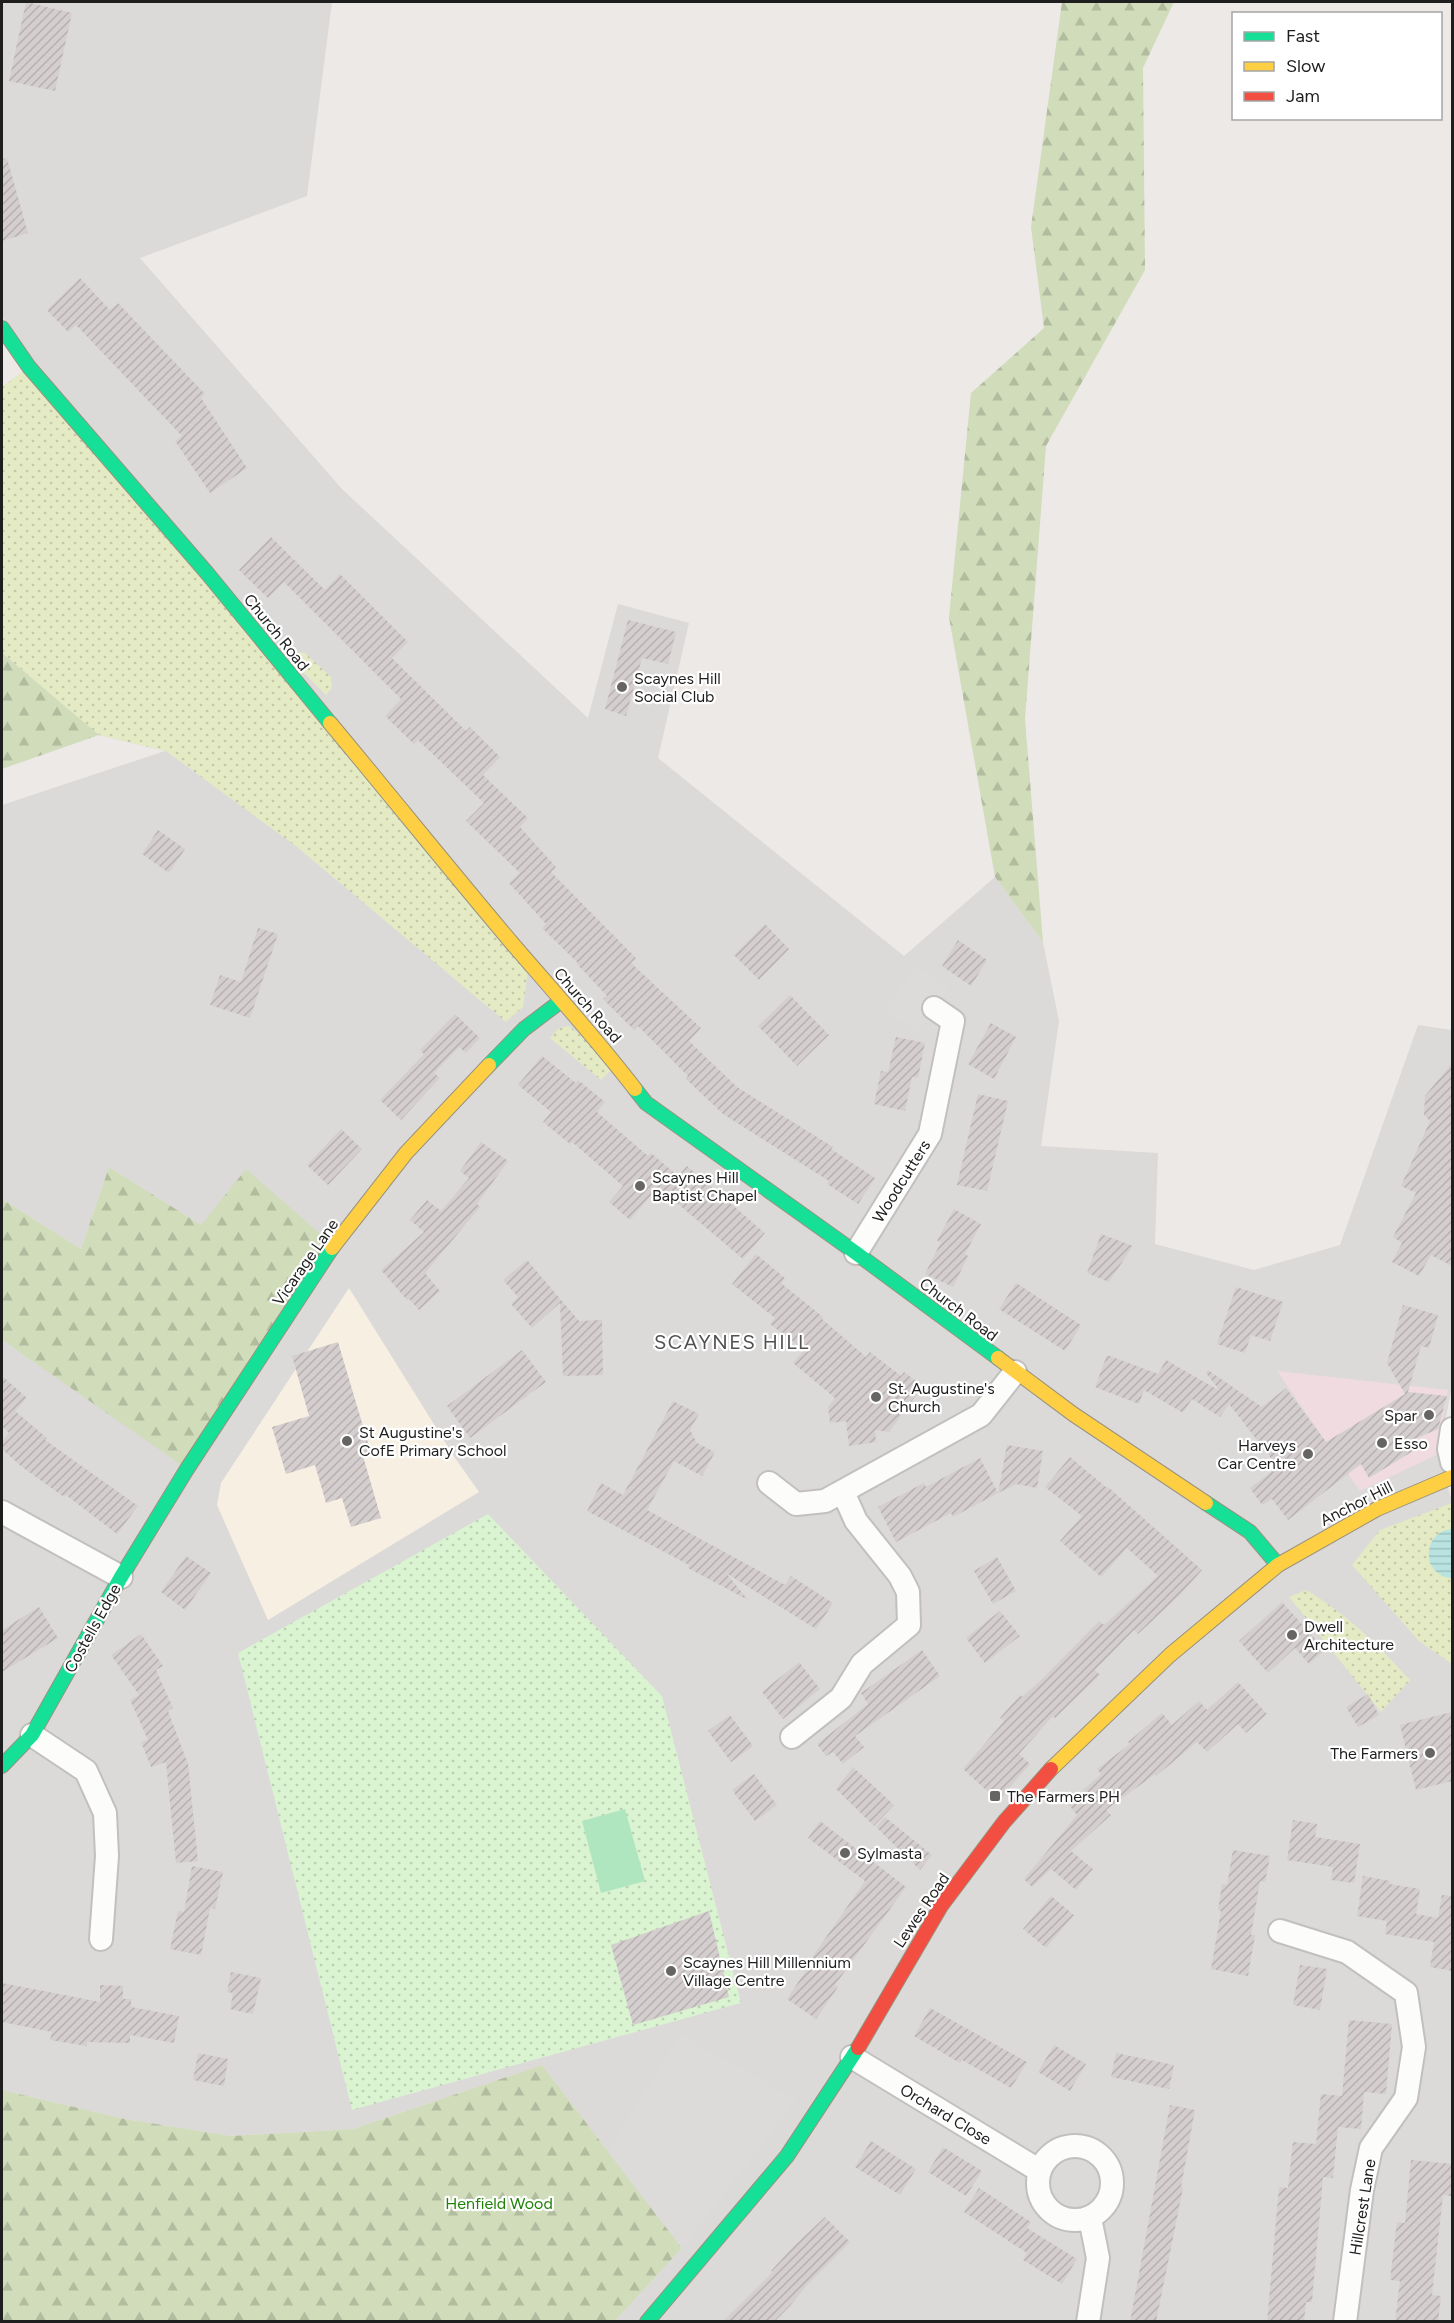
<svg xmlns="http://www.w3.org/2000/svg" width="1454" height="2323" font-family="Figtree,sans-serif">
<defs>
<pattern id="grass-dots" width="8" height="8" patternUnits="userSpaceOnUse" patternTransform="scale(1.5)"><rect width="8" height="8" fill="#e4ebc4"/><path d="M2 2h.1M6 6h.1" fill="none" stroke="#c3c9a8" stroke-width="1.8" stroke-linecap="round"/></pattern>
<pattern id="forest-firs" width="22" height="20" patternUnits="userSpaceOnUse" patternTransform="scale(1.5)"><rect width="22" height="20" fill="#d0dcba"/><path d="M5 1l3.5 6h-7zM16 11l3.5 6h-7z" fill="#b2bc9f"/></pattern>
<pattern id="park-dots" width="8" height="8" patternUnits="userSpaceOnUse" patternTransform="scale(1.5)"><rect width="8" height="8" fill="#daf3d0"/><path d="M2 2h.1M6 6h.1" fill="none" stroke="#bbd0b2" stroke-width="1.8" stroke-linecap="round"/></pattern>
<pattern id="water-rules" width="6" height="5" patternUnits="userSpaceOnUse" patternTransform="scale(1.5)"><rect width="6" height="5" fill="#b8e3e0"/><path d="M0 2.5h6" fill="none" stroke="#9ec2c0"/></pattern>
<pattern id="building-hatch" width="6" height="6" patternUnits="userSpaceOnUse" patternTransform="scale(1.5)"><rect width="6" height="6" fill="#d4cfce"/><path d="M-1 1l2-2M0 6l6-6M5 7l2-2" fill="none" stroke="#b6b1b0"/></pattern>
</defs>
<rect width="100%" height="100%" fill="#ede9e7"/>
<path fill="#dcd9d9" d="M2 2H332L307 196 140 258 342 489 588 718 618 604 689 623 658 758 904 956 995 877 1043 942 1059 1021 1041 1146 1158 1153 1155 1244 1254 1270 1340 1245 1418 1025 1452 1030V1385L1439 1455 1452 1502V2321H615L682 2248 542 2065 353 2129 231 2136 125 2119 2 2090V1340L187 1468 201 1225 109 1167 81 1249 2 1199V805L165 751 99 735 2 653V387L29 367 2 316Z"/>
<path fill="#f0dce0" d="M1277 1371 1448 1390 1436 1455 1360 1491Z"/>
<path fill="#f7f0e2" d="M349 1288 455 1458 479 1492 268 1620 217 1505 221 1483Z"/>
<path fill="url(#grass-dots)" d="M29 367 529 963 523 1007 506 1022 297 847 166 751 99 735 2 653V387Z
M304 652 331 677 332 688 326 695 291 660 298 653Z
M569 1026 617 1064 601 1080 550 1038 559 1028Z
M1452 1503V1664L1419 1641 1352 1565 1380 1530Z
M1306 1590C1347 1614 1378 1645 1410 1680L1381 1712 1289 1597Z"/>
<path fill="url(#forest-firs)" d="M1062 2H1174L1143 68 1145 270 1046 446 1025 719 1043 942 995 877 949 617 971 393 1044 328 1031 227Z
M2 653 99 735 2 769Z
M109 1167 201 1225 246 1169 334 1246 187 1469 2 1340V1199L81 1249Z
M542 2065 682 2248 615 2321 2 2322V2090L125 2119 231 2136 353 2129Z"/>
<path fill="url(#park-dots)" d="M488 1514 662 1696 741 2003 352 2110 238 1653Z"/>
<path fill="#afe6bf" d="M625 1809 645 1881 601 1893 582 1821Z"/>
<path fill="#dddbda" d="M917 966 948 989 917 1032 886 1009Z
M680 2035 796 2100 682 2248 608 2152Z"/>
<path fill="url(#water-rules)" d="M1452 1529V1578C1421 1576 1421 1532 1452 1529Z"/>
<path fill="url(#building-hatch)" d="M26 2 72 13 55 91 9 81Z
M7 158 28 233 2 241V159Z
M80 278 110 310 118 303 205 394 201 398 247 468 210 493 175 441 182 436 76 325 68 332 47 310Z
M271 537 325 590 340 574 408 642 392 658 466 731 470 727 500 757 483 775 528 818 520 827 556 867 551 872 636 958 631 963 701 1028 689 1041 737 1087 833 1147 831 1149 875 1178 858 1204 827 1184 829 1181 723 1114 686 1079 688 1076 638 1026 634 1030 603 999 607 996 577 964 578 963 542 928 546 924 509 883 520 873 466 821 484 803 418 740 414 744 385 716 401 699 284 582 268 598 239 570Z
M628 620 676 632 668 664 642 658 626 716 605 709Z
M158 830 185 849 169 873 142 854Z
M765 924 789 949 759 980 734 955Z
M258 928 278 934 250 1018 210 1005 220 975 241 982Z
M958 940 987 960 971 986 942 966Z
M790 995 829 1035 797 1066 758 1026Z
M455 1014 480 1038 466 1053 459 1047 434 1073 440 1078 401 1120 380 1100 424 1054 420 1050Z
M991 1023 1016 1037 994 1079 968 1064Z
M896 1037 925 1043 918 1078 912 1077 905 1111 874 1104 881 1071 888 1072Z
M542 1056 576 1083 578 1080 605 1102 597 1112 648 1156 651 1153 678 1176 687 1166 765 1233 743 1259 658 1187 630 1220 609 1202 623 1186 572 1142 570 1144 543 1122 551 1112 518 1085Z
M1452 1063V1266L1431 1255 1419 1276 1392 1262 1402 1243 1393 1237 1416 1193 1401 1186 1430 1121 1424 1115 1425 1096Z
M978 1094 1008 1101 987 1191 957 1185Z
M341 1129 362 1149 328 1185 307 1165Z
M481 1142 508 1161 477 1204 480 1207 425 1273 440 1291 419 1310 409 1299 407 1300 381 1270 424 1232 410 1220 427 1200 441 1211 469 1178 460 1171Z
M954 1209 981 1224 965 1254 968 1256 953 1287 925 1274 941 1242 937 1241Z
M1101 1234 1133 1246 1109 1282 1087 1273Z
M756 1254 785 1278 781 1283 823 1317 822 1319 866 1357 870 1352 901 1376 904 1372 923 1386 889 1432 875 1430 876 1442 849 1446 846 1421 830 1423 828 1407 835 1398 793 1363 804 1350 770 1324 775 1318 732 1284Z
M527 1260 579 1321 602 1320 603 1375 563 1376 560 1303 532 1328 511 1304 518 1297 503 1280Z
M1016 1283 1081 1325 1065 1351 999 1309Z
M1236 1287 1283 1302 1270 1341 1251 1335 1245 1353 1217 1344Z
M1403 1305 1438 1315 1429 1348 1421 1346 1408 1392 1447 1396 1438 1429 1413 1440 1418 1448 1369 1478 1361 1464 1288 1520 1272 1499 1262 1505 1250 1488 1278 1467 1229 1404 1220 1417 1192 1399 1183 1413 1144 1390 1139 1404 1095 1387 1107 1355 1158 1374 1166 1360 1220 1391 1206 1373 1208 1370 1262 1407 1286 1388 1326 1442 1405 1394 1387 1363Z
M338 1342 371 1453 363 1456 381 1518 351 1527 342 1498 326 1503 315 1465 286 1474 272 1427 309 1416 292 1356Z
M522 1350 546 1382 470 1438 447 1406Z
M2 1376 27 1398 15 1411 47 1438 45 1440 138 1506 117 1534 66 1495 64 1497 22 1467 2 1449V1442L9 1433 2 1426Z
M673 1401 699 1414 690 1430 697 1443 715 1452 702 1476 674 1461 647 1510 785 1585 791 1576 833 1603 816 1629 726 1573 748 1600 688 1568 689 1565 587 1511 601 1483 623 1495Z
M1007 1445 1043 1451 1037 1488 1016 1484 998 1493Z
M1070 1457 1107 1488 1108 1487 1202 1570 1180 1595 1138 1634 1134 1630 1095 1670 1100 1675 1055 1718 1053 1716 1019 1754 1030 1764 998 1801 963 1769 1004 1721 1000 1718 1020 1695 1022 1697 1041 1680 1099 1621 1104 1625 1158 1576 1127 1548 1101 1577 1060 1541 1082 1516 1045 1487Z
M980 1458 998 1493 953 1517 951 1513 896 1542 878 1507 924 1483 926 1487Z
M186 1556 211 1573 185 1610 161 1592Z
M997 1557 1016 1591 993 1604 974 1571Z
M1282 1602 1325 1650 1309 1664 1295 1648 1268 1673 1239 1641Z
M39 1607 58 1638 2 1672V1630Z
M1000 1611 1020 1636 985 1663 966 1638Z
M141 1634 163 1666 156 1670 173 1708 168 1711 188 1764 198 1861 176 1863 166 1762 151 1767 141 1742 148 1740 130 1700 139 1695 111 1655Z
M922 1650 940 1676 855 1736 864 1747 843 1764 833 1752 826 1756 817 1744 868 1704 861 1693Z
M799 1662 820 1689 783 1719 762 1692Z
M1238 1682 1267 1714 1246 1733 1238 1724 1207 1752 1197 1742 1156 1776 1155 1774 1106 1810 1111 1815 1071 1851 1093 1869 1076 1890 1051 1869 1032 1887 1024 1879 1077 1815 1068 1804 1101 1774 1097 1769 1130 1744 1128 1742 1162 1713 1172 1725 1199 1701 1207 1710Z
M1368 1694 1379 1715 1358 1727 1346 1707Z
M1452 1712V1781L1416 1790 1400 1725Z
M730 1715 753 1746 731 1762 708 1731Z
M853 1767 894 1805 874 1826 836 1789Z
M754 1774 777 1805 755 1821 732 1790Z
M885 1817 932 1855 920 1870 876 1827Z
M1293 1820 1317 1824 1315 1837 1360 1844 1354 1883 1331 1880 1333 1867 1287 1860Z
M820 1821 906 1887 835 1985 838 1987 816 2019 787 1999 813 1960 811 1959 865 1881 808 1838Z
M1233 1850 1270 1856 1265 1882 1260 1881 1251 1935H1255L1248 1976 1211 1969 1221 1911 1218 1910 1222 1884 1227 1885Z
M192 1866 223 1872 215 1909 210 1908 201 1955 170 1949 178 1911 184 1912Z
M1363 1876 1390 1881 1389 1884 1420 1889 1416 1914 1438 1918 1442 1895 1452 1896V1971L1430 1967 1434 1942 1385 1934 1387 1921 1357 1916Z
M1051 1896 1074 1915 1046 1948 1023 1929Z
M709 1911 729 1997 633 2025 611 1945Z
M1300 1965 1327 1969 1320 2010 1293 2005Z
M231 1972 261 1978 253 2014 230 2009 233 1993 227 1992Z
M2 1983 100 2002V1985L123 1986V1999H131V2007L179 2016 174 2043 130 2035V2043L87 2042V2046L50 2040 52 2032 2 2022Z
M930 2008 1027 2062 1011 2088 962 2060 960 2063 914 2036Z
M1349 2020 1392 2024 1386 2094 1364 2092 1361 2129 1338 2127 1333 2178 1323 2177 1312 2302H1306L1304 2322H1267L1279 2187 1288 2188 1293 2142 1316 2144 1321 2094 1342 2096Z
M1054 2045 1086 2064 1070 2091 1038 2072Z
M198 2053 228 2059 224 2086 193 2080Z
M1116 2053 1174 2065 1169 2089 1111 2077Z
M1170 2105 1195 2110 1181 2187 1183 2188 1156 2322H1130Z
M871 2141 916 2169 900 2195 855 2167Z
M943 2147 982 2171 966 2196 928 2172Z
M1411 2160 1452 2164 1451 2196 1443 2195 1432 2295 1441 2296 1438 2322H1395L1400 2281 1390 2280 1397 2222 1405 2223Z
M979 2188 1031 2222 1027 2228 1077 2259 1062 2284 1023 2260 1027 2253 964 2212Z
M825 2217 850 2242 807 2285 790 2306 774 2322H722L773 2272 771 2271 793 2247Z"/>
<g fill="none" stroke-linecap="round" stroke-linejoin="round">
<g stroke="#c2c0bf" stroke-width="26">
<path id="street" d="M856 1253 930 1134 953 1021 934 1008
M1452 1429 1449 1449 1452 1462
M769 1483 796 1504 825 1501 981 1415 1015 1372
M2 1512 121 1577
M32 1735 86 1771 105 1813 107 1856 101 1939
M792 1737 841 1698 862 1664 909 1625 908 1592 900 1576 856 1521 843 1492
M1280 1931 1347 1952 1406 1993 1414 2047 1406 2098 1371 2148 1362 2190 1345 2322
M852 2057 1040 2171
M1038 2183a37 37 0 1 1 74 0a37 37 0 1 1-74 0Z
M1088 2322 1098 2258 1090 2218"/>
</g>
<g stroke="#98937e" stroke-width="16">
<path id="fast" d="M2 328 29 367 207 573 330 723
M489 1065 524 1029 561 1001
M635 1089 646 1103 856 1253 998 1358
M1206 1503 1250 1532 1278 1565
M2 1766 32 1735 121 1577 187 1469 332 1248
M647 2322 787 2156 858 2048"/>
</g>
<g stroke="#98937e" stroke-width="16">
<path id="slow" d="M330 723C391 796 450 870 511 942 553 991 596 1038 635 1089
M332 1248 406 1153 489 1065
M998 1358 1073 1414 1206 1503
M1051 1769 1170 1655 1278 1565 1377 1509 1452 1477"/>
</g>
<g stroke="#98937e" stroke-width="16">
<path id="jam" d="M858 2048 941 1906 1004 1822 1051 1769"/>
</g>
<use href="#street" stroke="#fcfcfb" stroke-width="22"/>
<use href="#fast" stroke="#16e098" stroke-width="14"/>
<use href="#slow" stroke="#ffcf43" stroke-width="14"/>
<use href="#jam" stroke="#f24e42" stroke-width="14"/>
</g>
<g fill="#666564" stroke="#fff" stroke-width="2">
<circle cx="622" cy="687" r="6"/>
<circle cx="640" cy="1186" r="6"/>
<circle cx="876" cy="1397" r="6"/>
<circle cx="1429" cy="1415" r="6"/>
<circle cx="347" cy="1441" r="6"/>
<circle cx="1382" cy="1443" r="6"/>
<circle cx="1308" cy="1454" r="6"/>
<circle cx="1292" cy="1635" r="6"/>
<circle cx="1430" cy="1753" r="6"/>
<rect x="989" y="1790" width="12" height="12" rx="3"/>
<circle cx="845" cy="1853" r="6"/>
<circle cx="671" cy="1971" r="6"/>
</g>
<g text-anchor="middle" stroke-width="4.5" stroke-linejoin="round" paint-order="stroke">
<g font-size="16" fill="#1e1e1e" stroke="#fff">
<text transform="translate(277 632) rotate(51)" y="6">Church Road</text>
<text transform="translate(588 1005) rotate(49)" y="6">Church Road</text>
<text transform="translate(901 1181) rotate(-58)" y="6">Woodcutters</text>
<text transform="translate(305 1262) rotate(-55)" y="6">Vicarage Lane</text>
<text transform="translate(959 1309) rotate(37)" y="6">Church Road</text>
<text transform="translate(1356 1503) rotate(-27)" y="6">Anchor Hill</text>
<text transform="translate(92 1628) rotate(-61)" y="6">Costells Edge</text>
<text transform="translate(921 1910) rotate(-56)" y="6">Lewes Road</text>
<text transform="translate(946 2114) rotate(31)" y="6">Orchard Close</text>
<text transform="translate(1362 2207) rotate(-81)" y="6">Hillcrest Lane</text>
</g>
<g font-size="16" fill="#1e1e1e" stroke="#fff" text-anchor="start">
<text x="634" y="684">Scaynes Hill<tspan x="634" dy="18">Social Club</tspan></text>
<text x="652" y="1183">Scaynes Hill<tspan x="652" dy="18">Baptist Chapel</tspan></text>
<text x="888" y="1394">St. Augustine's<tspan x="888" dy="18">Church</tspan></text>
<text x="1417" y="1421" text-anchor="end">Spar</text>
<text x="359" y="1438">St Augustine's<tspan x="359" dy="18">CofE Primary School</tspan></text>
<text x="1394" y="1449">Esso</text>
<text x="1296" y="1451" text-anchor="end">Harveys<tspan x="1296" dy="18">Car Centre</tspan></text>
<text x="1304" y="1632">Dwell<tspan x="1304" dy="18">Architecture</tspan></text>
<text x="1418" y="1759" text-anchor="end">The Farmers</text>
<text x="1007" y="1802">The Farmers PH</text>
<text x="857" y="1859">Sylmasta</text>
<text x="683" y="1968">Scaynes Hill Millennium<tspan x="683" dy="18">Village Centre</tspan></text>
</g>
<g font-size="16" fill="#1e8306" stroke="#fff">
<text x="499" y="2209">Henfield Wood</text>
</g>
<g font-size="20" letter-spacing="1.5" fill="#515151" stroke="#fff">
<text x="732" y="1349">SCAYNES HILL</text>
</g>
</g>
<rect width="1454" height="2323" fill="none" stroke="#1e1e1e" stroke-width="6"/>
<rect x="1232" y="12" width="210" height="108" fill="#ffffff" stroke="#a5a5a5" stroke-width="1.5"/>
<rect x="1244" y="32" width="30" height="9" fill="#16e098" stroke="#a5a5a5" stroke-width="1.5"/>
<text x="1286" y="42" font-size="18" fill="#1e1e1e">Fast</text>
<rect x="1244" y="62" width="30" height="9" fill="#ffcf43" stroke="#a5a5a5" stroke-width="1.5"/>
<text x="1286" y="72" font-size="18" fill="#1e1e1e">Slow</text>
<rect x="1244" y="92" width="30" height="9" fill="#f24e42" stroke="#a5a5a5" stroke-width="1.5"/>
<text x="1286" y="102" font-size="18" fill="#1e1e1e">Jam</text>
</svg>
